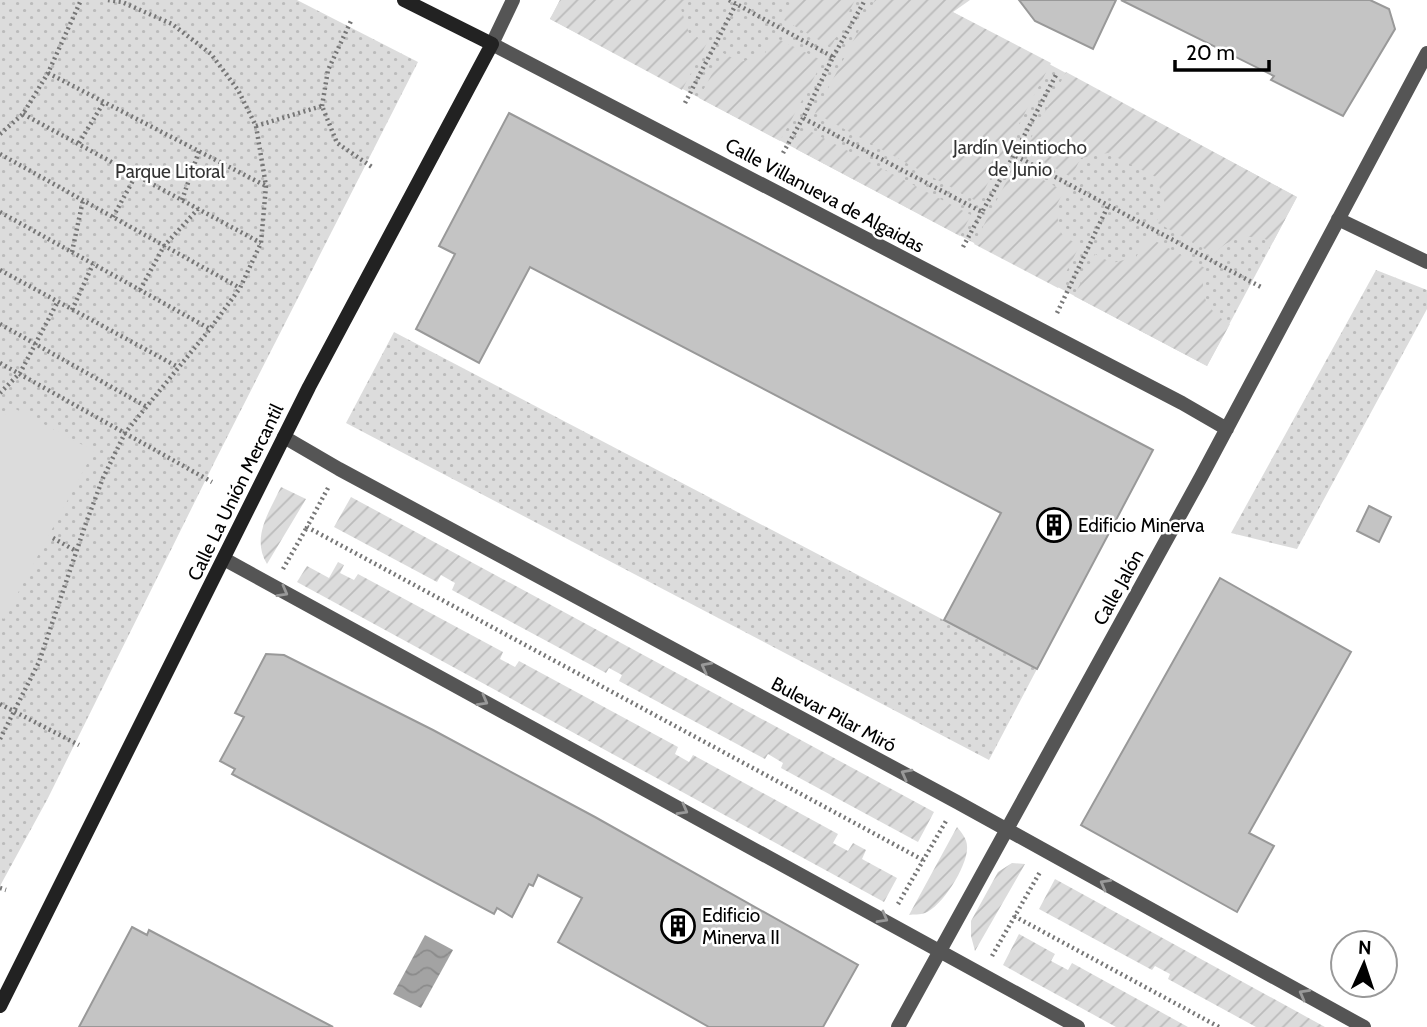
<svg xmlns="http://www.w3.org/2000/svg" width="1427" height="1027" font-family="Cabin,sans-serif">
<defs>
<pattern id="grass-dots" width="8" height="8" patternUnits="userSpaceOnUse" patternTransform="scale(1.75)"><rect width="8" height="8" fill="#dcdcdc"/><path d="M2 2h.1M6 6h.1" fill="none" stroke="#bbb" stroke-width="1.8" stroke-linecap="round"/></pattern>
<pattern id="garden-furrows" width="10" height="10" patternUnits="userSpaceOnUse" patternTransform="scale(1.75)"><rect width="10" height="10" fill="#dcdcdc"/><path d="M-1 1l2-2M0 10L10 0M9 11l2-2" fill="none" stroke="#bbb"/></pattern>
<pattern id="water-waves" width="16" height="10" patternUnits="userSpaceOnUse" patternTransform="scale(1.75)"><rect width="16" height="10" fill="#a3a3a3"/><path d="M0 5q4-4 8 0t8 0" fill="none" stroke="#8b8b8b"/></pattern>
</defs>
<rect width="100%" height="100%" fill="#fff"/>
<path fill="url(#grass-dots)" d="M0 0H297L418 62 216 459 48 798 0 886Z
M560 0H930L1297 197 1207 366 550 19Z
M1376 270 1427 290V309L1297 549 1231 533Z
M394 332 1037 669 989 760 346 423Z"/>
<path fill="url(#garden-furrows)" d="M560 0H686L681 9 689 33 707 43 682 90 550 19Z
M792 0H855L831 47 784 20 793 4Z
M875 0H970L953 12 1051 63 978 202 815 113Z
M774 37 823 61 780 141 699 98 723 53 740 62 764 55Z
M1066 72 1297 197 1273 242C1251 233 1230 236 1214 254L1156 222 1166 206 1156 177 1108 153 1081 158 1071 177 1024 151Z
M806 129 971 215 960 236 796 149Z
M1015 165 1064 191 1055 208 1062 236 1080 245 1058 288 974 244Z
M1148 237 1205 268C1199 295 1206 310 1230 324L1207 366 1074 296 1095 254 1112 263 1136 257Z
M281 487 306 499 267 564C251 538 269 512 281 487Z
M351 497 934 812 918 842 781 768 783 763 768 754 765 759 619 681 622 675 609 668 606 673 452 590 455 583 441 575 437 582 334 527Z
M338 562 344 565 340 573 354 580 358 574 503 652 500 659 515 667 519 661 678 747 675 754 689 762 693 755 838 834 833 843 848 851 853 843 866 850 862 859 897 878 884 902 297 582 307 566 329 578Z
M957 827C961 832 967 839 967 846 969 864 942 907 925 913 920 915 914 914 909 915Z
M1012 863 1025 864 975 951 971 936V921L998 872Z
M1055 879 1325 1027H1256L1168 979 1170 974 1155 966 1152 970 1039 909Z
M1019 934 1055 954 1051 961 1068 970 1072 963 1188 1027H1116L1003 965Z"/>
<path fill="#dcdcdc" d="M10 406 94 451 4 619 0 616V425Z"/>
<path fill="url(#water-waves)" d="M425 935 453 950 421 1008 393 994Z"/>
<path fill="#c4c4c4" stroke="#999" stroke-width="2" d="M1019 0H1116L1093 49 1035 21Z
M1121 0H1370L1389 9 1395 29 1343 116 1271 80 1274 76Z
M509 113 1153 450 1037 669 944 620 1001 513 530 267 479 363 416 329 455 254 439 246Z
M1369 506 1391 517 1379 542 1357 531Z
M1220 578 1351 652 1249 833 1274 846 1237 912 1081 825Z
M266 654 284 655 433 730 595 817 858 965 823 1027H709L558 942 582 898 538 875 533 886 529 884 512 917 497 908 494 914 232 774 235 769 220 761 244 717 235 713Z
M132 927 147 935 149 930 333 1027H79Z"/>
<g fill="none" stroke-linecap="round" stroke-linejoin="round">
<path stroke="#777" stroke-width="4.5" stroke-dasharray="2 3.5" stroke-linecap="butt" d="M729 0 833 57 803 118 982 212 1014 155 1261 287
M833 57 865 0
M48 73 266 186
M685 103 736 4
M322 106 328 70 351 21
M23 114 261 243
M256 126 322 106 337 143 372 167
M0 134 23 114 48 73 81 0
M79 143 104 102
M783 153 803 118
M0 154 240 288
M1014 155 1056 75
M182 200 199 151
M0 212 210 329
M113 217 136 175
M963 247 982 212
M72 252 83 200
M0 270 178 367
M140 290 164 246 198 209
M72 310 93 264
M1057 313 1108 206
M0 324 147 407
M0 363 212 482
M0 393 20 373 57 303
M328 488 307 527 923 860
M53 538 76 551
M283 569 307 527
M0 704 79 745
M0 739 39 662 86 523 103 478 125 433 210 329 240 288 261 243 266 186 256 126 238 90 211 54 172 24 122 2 108 0
M0 888 6 890
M898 904 946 821
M1014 916 1219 1027
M992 956 1040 872"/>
<path stroke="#555" stroke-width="14" d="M513 0 492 44 1182 403 1227 429
M1338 219 1427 262
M284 437 339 469 957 802 1364 1027
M224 559 1078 1027
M898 1027 1201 477 1427 53"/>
<path stroke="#222" stroke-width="14" d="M0 1006 309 387 492 44 404 0"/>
</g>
<defs><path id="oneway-chevron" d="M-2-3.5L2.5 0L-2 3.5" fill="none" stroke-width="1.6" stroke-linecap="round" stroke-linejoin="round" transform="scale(1.75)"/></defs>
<g stroke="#999">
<use href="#oneway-chevron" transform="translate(283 592) rotate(29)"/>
<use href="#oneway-chevron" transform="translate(706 667) rotate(-152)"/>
<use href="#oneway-chevron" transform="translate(483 701) rotate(29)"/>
<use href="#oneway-chevron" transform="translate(906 774) rotate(-152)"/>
<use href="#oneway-chevron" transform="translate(683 810) rotate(29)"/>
<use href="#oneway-chevron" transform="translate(1105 884) rotate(-151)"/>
<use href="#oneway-chevron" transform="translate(883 918) rotate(29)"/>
<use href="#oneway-chevron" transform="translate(1304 994) rotate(-151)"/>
</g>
<defs>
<g id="building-ring" transform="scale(1.75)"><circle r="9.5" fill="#fff" stroke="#000" stroke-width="1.5"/><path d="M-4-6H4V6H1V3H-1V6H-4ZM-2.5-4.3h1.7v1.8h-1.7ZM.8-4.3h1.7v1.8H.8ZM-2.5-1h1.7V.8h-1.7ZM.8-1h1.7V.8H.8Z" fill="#000"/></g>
</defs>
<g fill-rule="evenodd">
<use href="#building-ring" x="1054" y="525"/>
<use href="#building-ring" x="678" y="926"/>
</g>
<g text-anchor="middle" stroke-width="5" stroke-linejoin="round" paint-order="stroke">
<g font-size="19" fill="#333" stroke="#fff">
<text x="1020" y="154">Jardín Veintiocho<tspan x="1020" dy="22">de Junio</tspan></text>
<text x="170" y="178">Parque Litoral</text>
</g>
<g font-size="19" fill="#000" stroke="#fff">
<text transform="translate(825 195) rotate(28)" y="7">Calle Villanueva de Algaidas</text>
<text transform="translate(235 492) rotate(-64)" y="7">Calle La Unión Mercantil</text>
<text transform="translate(1118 587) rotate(-61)" y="7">Calle Jalón</text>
<text transform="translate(834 714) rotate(28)" y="7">Bulevar Pilar Miró</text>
</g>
<g font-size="19" fill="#000" stroke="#fff" text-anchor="start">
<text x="1078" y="532">Edificio Minerva</text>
<text x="702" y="922">Edificio<tspan x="702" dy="22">Minerva II</tspan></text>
</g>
</g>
<g transform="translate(1364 964) rotate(3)"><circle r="33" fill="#ffffff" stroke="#999999" stroke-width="2"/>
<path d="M0-5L12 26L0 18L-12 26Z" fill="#000000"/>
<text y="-10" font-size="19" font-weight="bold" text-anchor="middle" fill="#000000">N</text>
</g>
<path d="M1175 60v10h94v-10" fill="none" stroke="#000000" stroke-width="3.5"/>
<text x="1186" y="60" font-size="21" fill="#000000" stroke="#ffffff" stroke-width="5" paint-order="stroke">20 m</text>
</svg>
